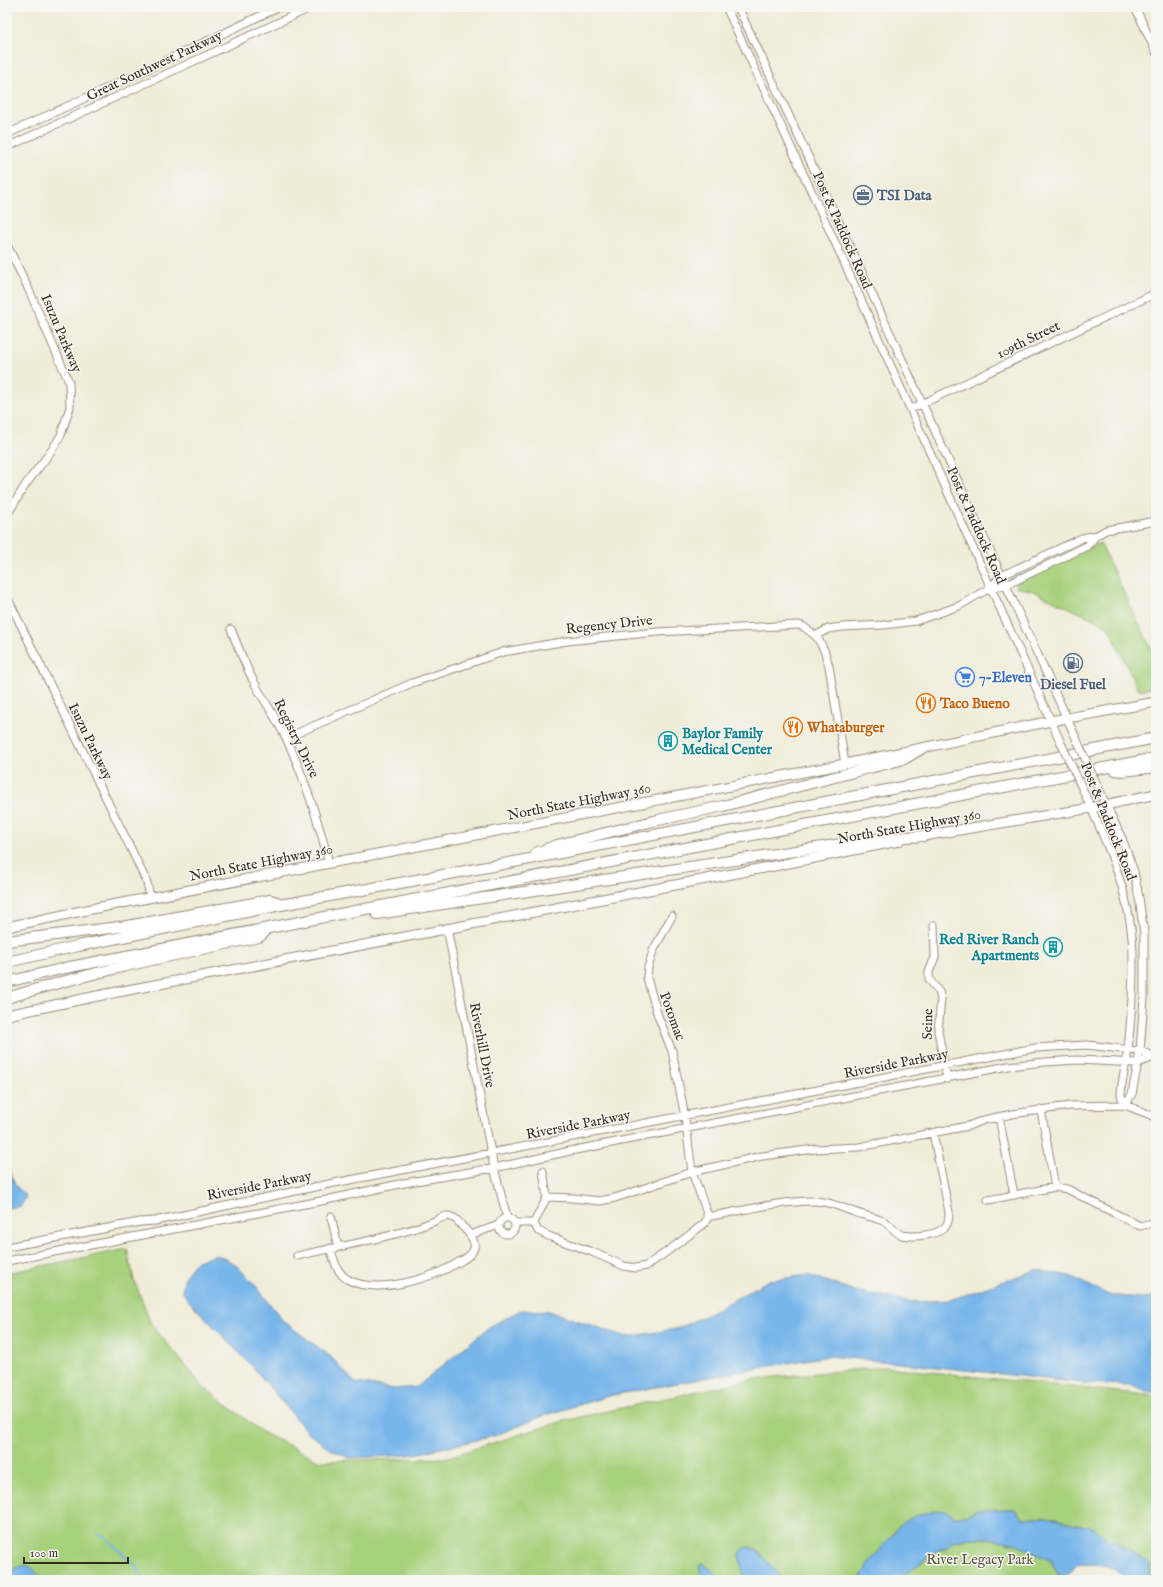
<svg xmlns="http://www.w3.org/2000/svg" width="1163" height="1587" font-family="'IM FELL English',serif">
<rect width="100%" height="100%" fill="#f6f6f2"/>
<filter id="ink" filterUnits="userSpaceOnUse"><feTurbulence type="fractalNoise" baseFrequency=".025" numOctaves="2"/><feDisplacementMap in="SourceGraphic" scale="8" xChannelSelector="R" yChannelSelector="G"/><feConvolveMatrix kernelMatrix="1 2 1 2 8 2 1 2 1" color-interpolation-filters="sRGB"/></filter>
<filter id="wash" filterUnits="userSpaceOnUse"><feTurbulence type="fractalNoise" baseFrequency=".012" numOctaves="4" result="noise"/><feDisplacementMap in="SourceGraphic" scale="16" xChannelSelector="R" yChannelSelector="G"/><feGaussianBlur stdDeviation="0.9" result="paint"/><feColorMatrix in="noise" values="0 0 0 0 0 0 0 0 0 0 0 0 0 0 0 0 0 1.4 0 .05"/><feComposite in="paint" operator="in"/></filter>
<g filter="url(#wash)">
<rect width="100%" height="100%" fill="#f0ecd8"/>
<path fill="#a8d17d" stroke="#727e4e" d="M1100 543 1156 659V687L1138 690 1108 626 1031 590 1017 588 1015 584Z
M127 1249 134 1280 151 1324 203 1387 262 1432 320 1461 445 1458 563 1421 753 1379 884 1367 1156 1396V1580H1151L1149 1563 1127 1548 1110 1540 1094 1528 1046 1517 1022 1519 1015 1509 976 1510 966 1516 956 1517 946 1511 884 1545 867 1566 861 1577 858 1580H7V1273Z
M970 1538H988L1013 1543 1051 1561 1061 1580H899L902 1576 939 1550 949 1548 952 1542Z"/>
<path fill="#77b5ea" stroke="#597084" d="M7 1166 15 1185 26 1196 21 1206 7 1208Z
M217 1255 235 1264 256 1286 283 1321 331 1357 355 1383 395 1389 417 1387 489 1327 521 1310 549 1311 627 1337 676 1329 711 1313 767 1281 807 1275 855 1291 913 1302 950 1300 1036 1270 1070 1276 1109 1295 1141 1298 1156 1297V1392H1146L1130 1385 1083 1383 910 1364 828 1356 726 1374 608 1396 543 1416 494 1436 410 1455 350 1458 332 1450 307 1432 253 1367 187 1299 182 1290 185 1276 197 1261Z
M1006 1509H1015L1022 1519 1046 1517 1094 1528 1110 1540 1127 1548 1149 1563 1151 1580H1124C1111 1560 1098 1566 1077 1564L1069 1574 1060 1577 1051 1561 1013 1543 988 1538H970L952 1542 949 1548 939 1550 902 1576 899 1580H858L861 1577 867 1566 901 1524 915 1516 937 1510 946 1511 956 1517 966 1516 976 1510Z
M749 1547 758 1550 783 1580H742L744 1576 739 1555 744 1548Z
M701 1564 711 1569 722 1580H706L701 1574 699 1566Z
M25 1565 31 1567 44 1580H7V1571Z"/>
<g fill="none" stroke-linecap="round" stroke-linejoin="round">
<path stroke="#77b5ea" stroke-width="2" d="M98 1534 104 1536 136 1566 145 1580"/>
</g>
</g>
<g filter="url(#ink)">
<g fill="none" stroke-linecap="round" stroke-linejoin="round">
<g stroke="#968b7b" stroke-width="9">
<path id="minor" d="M289 7 294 15
M726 7 839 251 1060 741
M738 7 850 246 1076 738
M1135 7 1156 52
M7 134 146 70 279 7
M7 147 312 7
M7 245 28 288 69 382 70 407 61 435 52 450 26 484 7 515
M911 409 1156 293
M991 587 1006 585 1087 546 1097 535
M7 597 133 853 147 883 150 897
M231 629C238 647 245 665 254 682 264 701 277 719 286 738 305 778 318 820 329 863
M815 636 828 629 842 627 884 625 916 621 959 606 991 587 1001 576 1082 538 1097 535 1106 530 1156 521
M286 738 412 683 503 652 567 641 657 632 799 625 804 627 817 637 824 650 829 666 845 764
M1097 785 1123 841 1134 872 1139 898 1144 933V998L1140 1051 1132 1094 1125 1105
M1082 788C1107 843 1134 899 1133 961 1133 990 1131 1020 1128 1049 1127 1061 1121 1082 1121 1094 1121 1097 1124 1102 1125 1105
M934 925 935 957 929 972V979L939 992 941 999 938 1031 947 1079
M447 928 494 1168 507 1217
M1041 1110 1055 1187
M999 1117 1014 1195
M547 1197 573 1198 600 1201 615 1198 692 1172 762 1156 815 1149 859 1147 968 1126 984 1120 1012 1114 1070 1106 1125 1105 1156 1117
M988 1200 1055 1187 1067 1189 1140 1226 1156 1222
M331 1216 338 1247
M707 1217C740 1211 780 1201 813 1201 829 1201 842 1208 857 1213 865 1216 875 1217 883 1221 891 1224 894 1233 902 1235 913 1237 938 1236 946 1226 949 1222 949 1217 949 1212L933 1133
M499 1226a8 8 0 1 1 16 0a8 8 0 1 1-16 0Z
M515 1223H534L547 1197 543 1171
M534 1223 538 1231 551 1237 592 1252 624 1266 636 1268 646 1266 665 1253 704 1224 707 1219V1213L692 1172 685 1117 672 1051 658 1016 647 978 648 968 653 951 672 916
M470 1235 499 1225
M7 1247 140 1222 155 1221 324 1185 1035 1048 1087 1045 1140 1051 1156 1057
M297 1256C330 1248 363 1243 395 1234 408 1231 420 1227 432 1222 437 1220 442 1217 446 1216 454 1216 458 1221 463 1227 468 1232 476 1240 474 1248 473 1254 465 1259 459 1262 433 1278 376 1296 347 1279 336 1272 334 1259 330 1248
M7 1261 326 1200 404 1183 494 1168 570 1151 1008 1066 1045 1062 1077 1060 1138 1063 1154 1057"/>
</g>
<g stroke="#968b7b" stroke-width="11">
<path id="major" d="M917 837 1091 808 1156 794
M7 927 96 908 845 764 1051 721 1156 702
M7 1015 102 995 769 867 899 841"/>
</g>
<g stroke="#968b7b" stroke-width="12">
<path id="highway" d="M1115 770 1123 771 1156 767
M536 853 557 845 658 820 723 806 904 759 921 749
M377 914 875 839 923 836
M7 941 127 926 270 900 283 904
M7 962 78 946 286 904 514 862 1156 738
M7 982 65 968 355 911 1156 758
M7 998C90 972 174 955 259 937L264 933"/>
</g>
<use href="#minor" stroke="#fff" stroke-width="7"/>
<use href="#major" stroke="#fff" stroke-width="9"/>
<use href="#highway" stroke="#fff" stroke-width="10"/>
<g stroke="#968b7b" stroke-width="9" stroke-linecap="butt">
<path id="minor-bridge" d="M1076 738 1097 785
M1060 741 1082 788"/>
</g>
<use href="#minor-bridge" stroke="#fff" stroke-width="7"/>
</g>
</g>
<defs>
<g id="office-ring" transform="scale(1)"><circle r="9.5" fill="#f6f6f2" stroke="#5c6f8a" stroke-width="1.5"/><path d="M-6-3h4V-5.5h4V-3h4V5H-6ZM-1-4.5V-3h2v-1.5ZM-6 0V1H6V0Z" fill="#5c6f8a"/></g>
<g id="fuel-ring" transform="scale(1)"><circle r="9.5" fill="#f6f6f2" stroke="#5c6f8a" stroke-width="1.5"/><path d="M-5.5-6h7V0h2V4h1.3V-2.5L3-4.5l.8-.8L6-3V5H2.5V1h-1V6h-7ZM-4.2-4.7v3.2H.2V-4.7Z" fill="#5c6f8a"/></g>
<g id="supermarket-ring" transform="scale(1)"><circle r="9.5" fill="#f6f6f2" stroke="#3f7fe0" stroke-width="1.5"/><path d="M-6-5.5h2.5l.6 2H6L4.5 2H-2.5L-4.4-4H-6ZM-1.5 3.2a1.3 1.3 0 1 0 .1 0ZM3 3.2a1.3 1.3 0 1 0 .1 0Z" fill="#3f7fe0"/></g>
<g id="restaurant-ring" transform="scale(1)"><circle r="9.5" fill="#f6f6f2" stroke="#e8710a" stroke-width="1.5"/><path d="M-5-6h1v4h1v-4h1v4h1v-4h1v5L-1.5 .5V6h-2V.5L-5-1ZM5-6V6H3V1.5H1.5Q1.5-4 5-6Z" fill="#e8710a"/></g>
<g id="building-ring" transform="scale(1)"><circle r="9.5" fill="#f6f6f2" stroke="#0f9aa8" stroke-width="1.5"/><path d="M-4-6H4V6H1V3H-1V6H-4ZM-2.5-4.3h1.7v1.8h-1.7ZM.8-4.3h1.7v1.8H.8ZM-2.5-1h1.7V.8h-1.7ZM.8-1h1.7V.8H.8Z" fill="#0f9aa8"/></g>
</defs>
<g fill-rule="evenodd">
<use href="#office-ring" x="863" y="195"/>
<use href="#fuel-ring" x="1073" y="663"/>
<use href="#supermarket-ring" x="965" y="677"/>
<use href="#restaurant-ring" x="926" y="703"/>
<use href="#restaurant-ring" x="793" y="727"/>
<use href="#building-ring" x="668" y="741"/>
<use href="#building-ring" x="1053" y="947"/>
</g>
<g text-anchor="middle" stroke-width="3" stroke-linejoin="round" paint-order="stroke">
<g font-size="14" fill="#3b2a1e" stroke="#f6f6f2">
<text transform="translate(154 65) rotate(-25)" y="5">Great Southwest Parkway</text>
<text transform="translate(843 230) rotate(66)" y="5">Post &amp; Paddock Road</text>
<text transform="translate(62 333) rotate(67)" y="5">Isuzu Parkway</text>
<text transform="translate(1028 339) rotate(-26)" y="5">109th Street</text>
<text transform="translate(977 525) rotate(66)" y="5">Post &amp; Paddock Road</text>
<text transform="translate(609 624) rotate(-6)" y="5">Regency Drive</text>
<text transform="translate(297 738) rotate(64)" y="5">Registry Drive</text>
<text transform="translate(91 741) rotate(64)" y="5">Isuzu Parkway</text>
<text transform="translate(579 801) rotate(-11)" y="5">North State Highway 360</text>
<text transform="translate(1109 821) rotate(68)" y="5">Post &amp; Paddock Road</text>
<text transform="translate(909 826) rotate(-10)" y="5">North State Highway 360</text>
<text transform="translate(261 862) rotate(-11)" y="5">North State Highway 360</text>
<text transform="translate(673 1016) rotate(70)" y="5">Potomac</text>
<text transform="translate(927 1024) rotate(-89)" y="5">Seine</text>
<text transform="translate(483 1045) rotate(79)" y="5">Riverhill Drive</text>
<text transform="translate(896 1063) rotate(-11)" y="5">Riverside Parkway</text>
<text transform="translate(578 1124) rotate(-11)" y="5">Riverside Parkway</text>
<text transform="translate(259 1185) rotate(-11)" y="5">Riverside Parkway</text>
</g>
<g font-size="14" font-weight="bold" fill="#4e5e75" stroke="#f6f6f2" text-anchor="start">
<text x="877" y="200">TSI Data</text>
<text x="1073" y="689" text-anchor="middle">Diesel Fuel</text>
</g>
<g font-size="14" font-weight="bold" fill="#366cbe" stroke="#f6f6f2" text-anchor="start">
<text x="979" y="682">7-Eleven</text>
</g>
<g font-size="14" font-weight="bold" fill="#c56008" stroke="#f6f6f2" text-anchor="start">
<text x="940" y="708">Taco Bueno</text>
<text x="807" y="732">Whataburger</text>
</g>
<g font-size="14" font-weight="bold" fill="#0d838f" stroke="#f6f6f2" text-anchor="start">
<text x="682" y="738">Baylor Family<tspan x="682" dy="16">Medical Center</tspan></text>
<text x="1039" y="944" text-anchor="end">Red River Ranch<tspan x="1039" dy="16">Apartments</tspan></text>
</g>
<g font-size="14" fill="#565436" stroke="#f6f6f2">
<text x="980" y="1564">River Legacy Park</text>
</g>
</g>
<rect width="1163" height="1587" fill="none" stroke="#f6f6f2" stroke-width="24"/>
<path d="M24 1557v6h104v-6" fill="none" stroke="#3b2a1e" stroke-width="2"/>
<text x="30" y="1557" font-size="12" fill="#3b2a1e" stroke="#f6f6f2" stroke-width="3" paint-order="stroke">100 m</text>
</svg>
